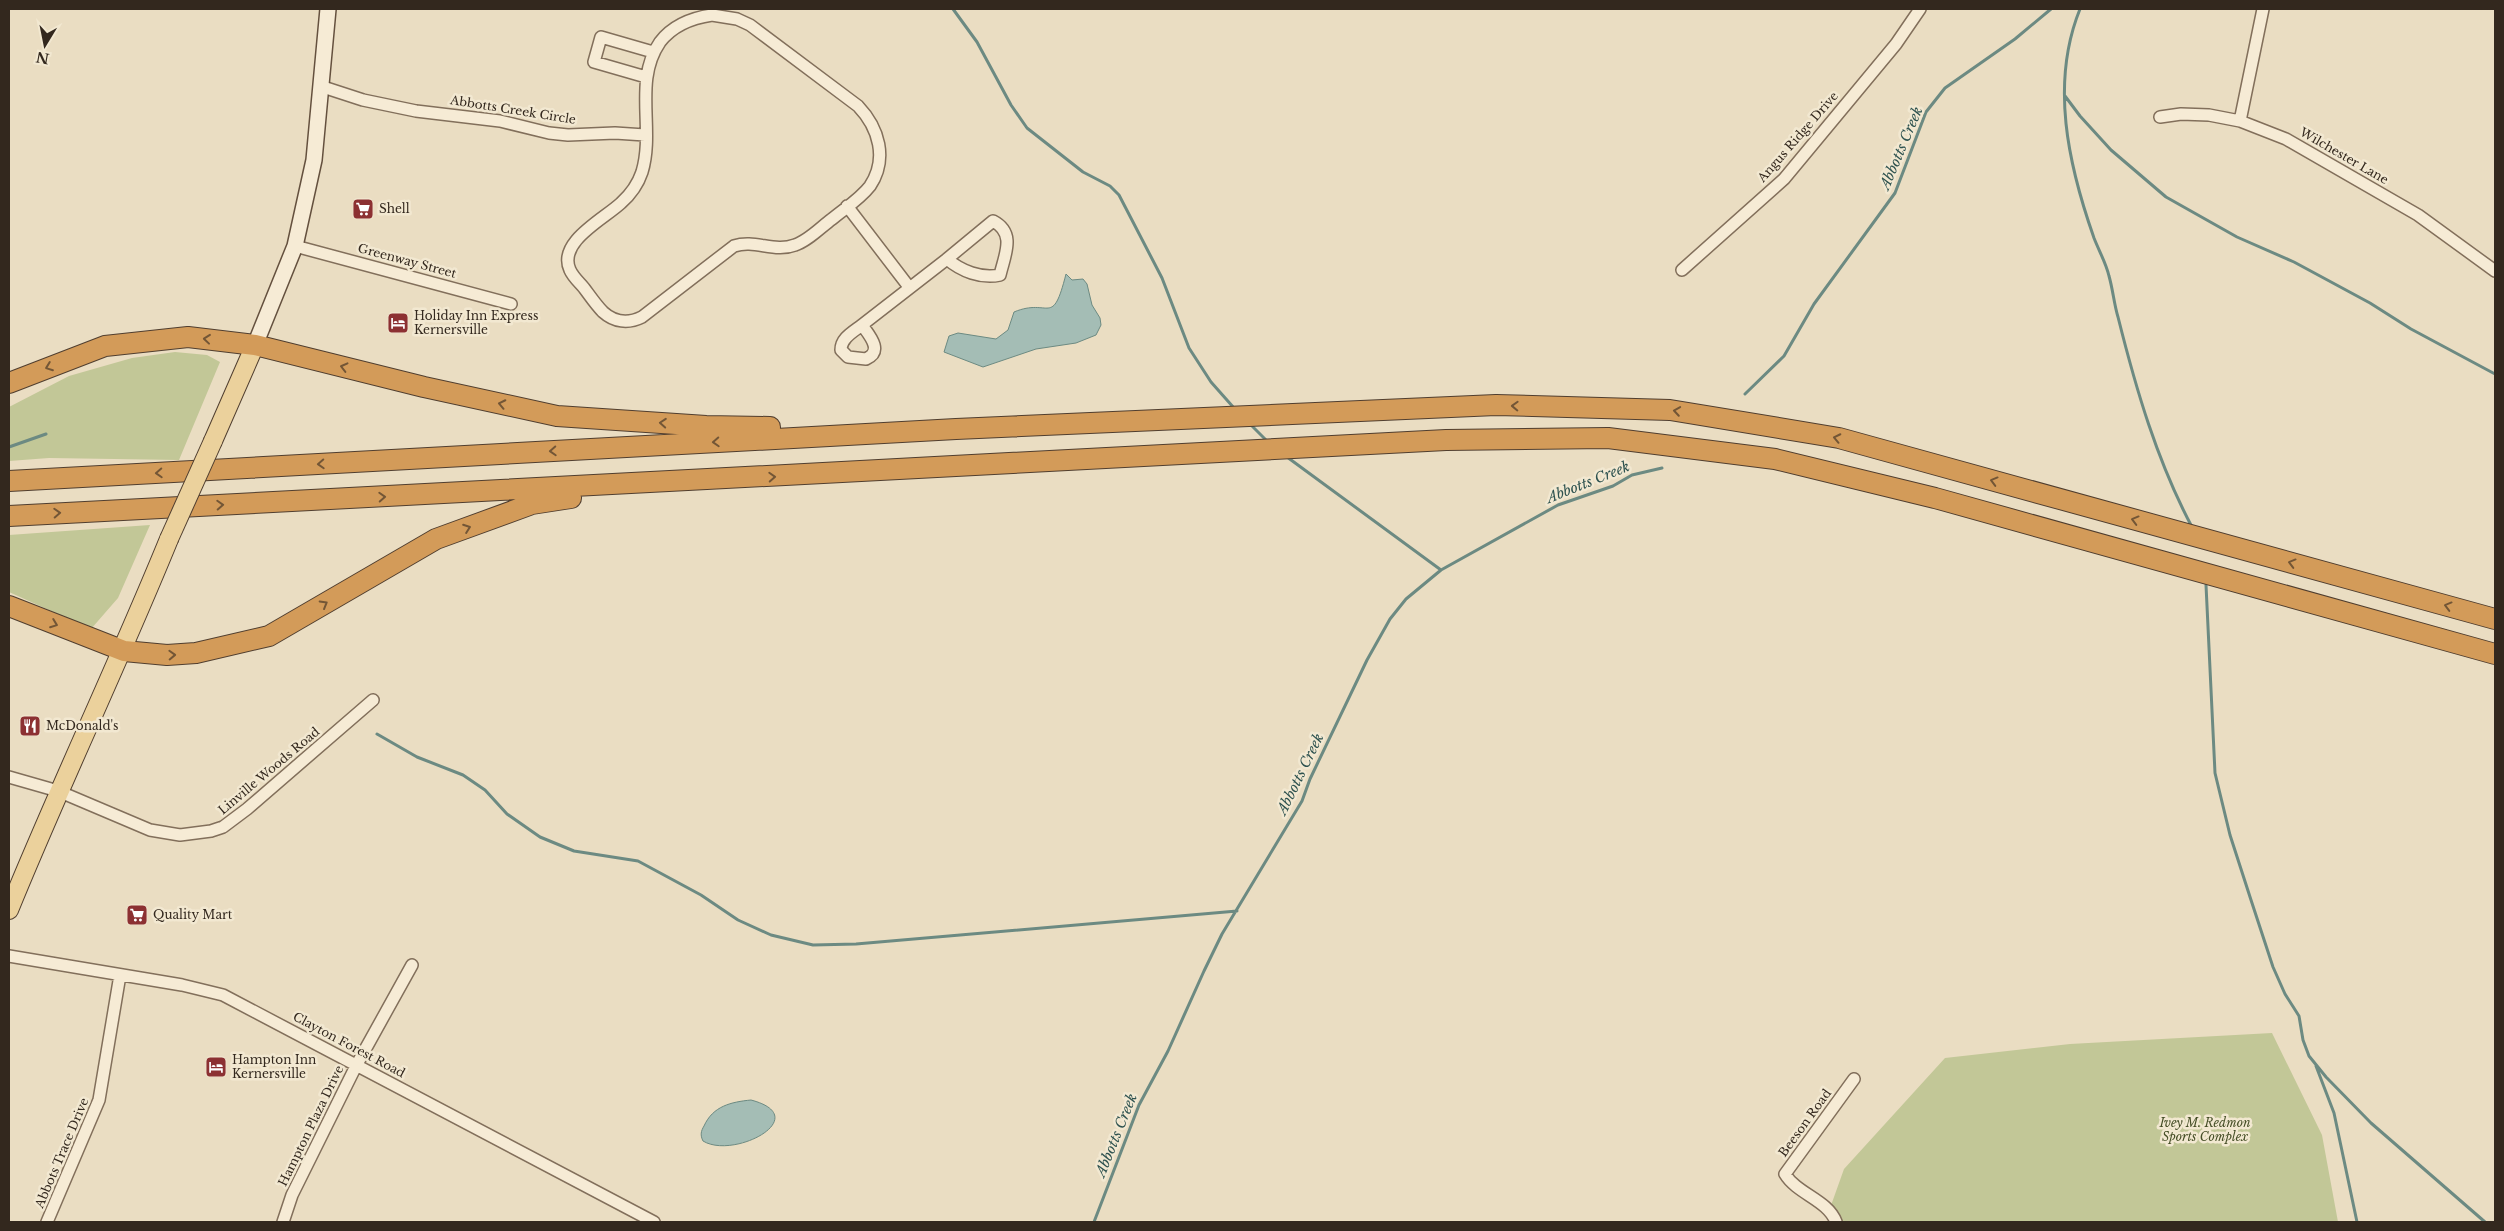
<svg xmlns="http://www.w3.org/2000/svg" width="2504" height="1231" font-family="'Libre Baskerville',serif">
<rect width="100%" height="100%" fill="#eaddc2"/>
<path fill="#c2c797" d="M175 352 207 355 220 362 179 460 49 458 9 461V407L69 376 132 358Z
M150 525 118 598 91 629 9 592V535Z
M2272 1033 2322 1135 2338 1222H1836L1829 1211 1844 1169 1945 1058 2070 1044Z"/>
<path fill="#a4bdb5" stroke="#6c8a82" d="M1066 274 1072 280 1083 279 1087 284 1092 305 1100 318 1101 325 1096 335 1076 343 1036 349 983 367 944 352 949 336 958 333 996 339 1008 330 1014 312C1050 297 1052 329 1066 274Z
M751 1100C815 1117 734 1160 703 1141 700 1135 701 1131 704 1126 713 1106 731 1102 751 1100Z"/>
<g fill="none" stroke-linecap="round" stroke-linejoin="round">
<path stroke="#6c8a82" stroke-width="3" d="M953 9 977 42 1011 105 1027 128 1083 172 1110 186 1119 195 1162 278 1189 348 1211 382 1234 408
M2080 9C2050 83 2068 164 2094 238 2099 251 2106 263 2109 276 2113 290 2114 304 2118 317 2136 389 2157 461 2192 527
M2065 96 2080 116 2111 150 2166 197 2237 237 2294 262 2370 303 2411 329 2495 374
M1745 394 1784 356 1814 304 1895 193 1926 112 1945 88 2015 39 2051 9
M1249 423 1268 442
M9 447 46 434
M1287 457 1441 570
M2206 585 2215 773 2230 835 2251 900 2273 967 2285 994 2299 1016 2303 1040 2309 1056 2326 1077 2371 1123 2485 1222
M377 734 417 757 463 775 485 790 507 814 540 837 574 851 638 861 701 895 738 920 771 935 813 945 856 944 1237 911
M2316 1066 2334 1113 2357 1222
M1094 1222 1139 1105 1168 1051 1204 971 1222 934 1302 801 1310 779 1367 660 1390 619 1406 599 1441 570 1558 505 1613 486 1632 475 1662 468"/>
<g stroke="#826f5b" stroke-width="14">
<path id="street" d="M712 15 737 19 750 25 858 106C879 128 888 159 870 186 860 199 844 209 832 219 821 227 808 241 795 245 774 253 755 239 734 246L642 317C628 324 614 322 603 312 596 305 590 296 584 288 580 283 573 277 570 270 557 242 604 219 621 203 630 195 638 184 642 172 655 129 633 81 660 42 673 25 691 18 712 15Z
M646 77 594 62 601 37 653 52
M320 86 363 100 416 111 500 121 549 133 568 135 615 133 645 135
M2160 117 2181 114 2209 115 2240 121 2286 139 2418 215 2495 271
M2240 121 2263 9
M847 206 909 287
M993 221C1016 233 1005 254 1000 275 981 279 961 271 947 259Z
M295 246 511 304
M1682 270 1784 179 1896 44 1920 9
M862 325 947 259
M862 325C869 335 884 351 866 359L848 357 841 350C841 338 853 332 862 325Z
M9 777 58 791 150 830 180 835 211 831 223 827 247 809 373 700
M9 956 182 985 223 995 654 1222
M47 1222 99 1100 120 975
M283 1222 292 1195 356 1066 412 965
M1836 1222C1828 1200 1797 1194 1785 1174L1854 1079"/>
</g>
<g stroke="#64503e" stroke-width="18">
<path id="secondary" d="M255 345 295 246 314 160 328 9"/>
</g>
<g stroke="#503e2f" stroke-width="20">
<path id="primary" d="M213 441 255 345
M9 910C60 785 118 664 169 539"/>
</g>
<g stroke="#503e2f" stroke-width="22">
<path id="highway" d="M9 383 105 346 188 337 255 345 424 387 557 416 706 426 770 427
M9 481 956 429 1496 405 1670 410 1839 438 2495 619
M9 516 1446 440 1608 438 1775 459 1935 498 2495 654
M9 606 124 651 167 655 196 653 269 636 436 539 532 504 571 498"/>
</g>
<use href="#street" stroke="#f6ebd5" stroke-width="11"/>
<use href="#secondary" stroke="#f6ebd5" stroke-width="15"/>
<use href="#primary" stroke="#ebd19c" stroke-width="18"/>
<use href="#highway" stroke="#d39b59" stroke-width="20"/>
<g stroke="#503e2f" stroke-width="20" stroke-linecap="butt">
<path id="primary-bridge" d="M169 539 213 441"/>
</g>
<use href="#primary-bridge" stroke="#ebd19c" stroke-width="18"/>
</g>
<defs><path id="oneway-chevron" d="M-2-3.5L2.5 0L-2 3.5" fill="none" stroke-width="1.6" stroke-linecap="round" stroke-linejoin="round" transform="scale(1.25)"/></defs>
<g stroke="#735636">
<use href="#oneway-chevron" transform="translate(207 339) rotate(-174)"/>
<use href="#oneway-chevron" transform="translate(49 367) rotate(159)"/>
<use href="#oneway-chevron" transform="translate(344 367) rotate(-166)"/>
<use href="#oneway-chevron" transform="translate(502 404) rotate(-168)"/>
<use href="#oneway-chevron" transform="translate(1515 406) rotate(-178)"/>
<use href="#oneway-chevron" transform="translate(1677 411) rotate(-171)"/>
<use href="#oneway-chevron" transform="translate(663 423) rotate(-176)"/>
<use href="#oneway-chevron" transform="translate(1837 438) rotate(-168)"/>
<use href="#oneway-chevron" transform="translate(716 442) rotate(177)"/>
<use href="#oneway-chevron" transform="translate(553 451) rotate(177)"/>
<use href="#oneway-chevron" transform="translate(321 464) rotate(177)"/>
<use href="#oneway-chevron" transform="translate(159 473) rotate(177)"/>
<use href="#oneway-chevron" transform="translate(772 477) rotate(-3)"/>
<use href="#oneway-chevron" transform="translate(1994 481) rotate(-165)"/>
<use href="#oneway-chevron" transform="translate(382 497) rotate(-3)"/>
<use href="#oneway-chevron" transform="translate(220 505) rotate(-3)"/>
<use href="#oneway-chevron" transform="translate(57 513) rotate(-3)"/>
<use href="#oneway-chevron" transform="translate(2135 520) rotate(-165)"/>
<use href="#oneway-chevron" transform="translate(467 528) rotate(-20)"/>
<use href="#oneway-chevron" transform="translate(2292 563) rotate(-165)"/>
<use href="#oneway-chevron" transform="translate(324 604) rotate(-30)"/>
<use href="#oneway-chevron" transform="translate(2448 606) rotate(-165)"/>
<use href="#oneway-chevron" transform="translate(54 624) rotate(21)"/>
<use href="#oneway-chevron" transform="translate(172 655) rotate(-2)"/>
</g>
<defs>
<g id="supermarket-square" transform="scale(1.125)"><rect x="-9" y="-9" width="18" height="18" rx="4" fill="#8c3032" stroke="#f2e8d1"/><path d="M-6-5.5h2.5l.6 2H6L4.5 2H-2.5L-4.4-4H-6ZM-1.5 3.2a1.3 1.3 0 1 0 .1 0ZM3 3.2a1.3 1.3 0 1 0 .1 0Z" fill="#fff"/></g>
<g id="hotel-square" transform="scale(1.125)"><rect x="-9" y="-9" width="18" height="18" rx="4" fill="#8c3032" stroke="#f2e8d1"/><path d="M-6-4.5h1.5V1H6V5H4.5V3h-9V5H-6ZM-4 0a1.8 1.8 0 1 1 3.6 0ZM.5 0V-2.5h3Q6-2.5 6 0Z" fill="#fff"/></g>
<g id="restaurant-square" transform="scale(1.125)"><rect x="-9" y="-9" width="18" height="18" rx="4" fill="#8c3032" stroke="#f2e8d1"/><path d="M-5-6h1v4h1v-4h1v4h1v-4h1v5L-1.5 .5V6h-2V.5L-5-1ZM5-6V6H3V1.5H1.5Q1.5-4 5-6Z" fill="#fff"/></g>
</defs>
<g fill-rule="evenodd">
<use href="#supermarket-square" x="363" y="209"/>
<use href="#hotel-square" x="398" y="323"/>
<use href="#restaurant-square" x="30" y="726"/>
<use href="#supermarket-square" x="137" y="915"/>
<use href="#hotel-square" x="216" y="1067"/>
</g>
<g text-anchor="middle" stroke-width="5" stroke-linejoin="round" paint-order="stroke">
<g font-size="12" fill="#33281e" stroke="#f2e8d1">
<text transform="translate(513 110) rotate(9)" y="4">Abbotts Creek Circle</text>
<text transform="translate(1798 137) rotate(-49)" y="4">Angus Ridge Drive</text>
<text transform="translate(2344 156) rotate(30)" y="4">Wilchester Lane</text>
<text transform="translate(407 261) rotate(15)" y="4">Greenway Street</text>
<text transform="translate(269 771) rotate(-40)" y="4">Linville Woods Road</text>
<text transform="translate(349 1045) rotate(28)" y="4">Clayton Forest Road</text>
<text transform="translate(1805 1123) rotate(-54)" y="4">Beeson Road</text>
<text transform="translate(311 1126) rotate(-64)" y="4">Hampton Plaza Drive</text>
<text transform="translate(62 1153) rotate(-67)" y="4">Abbots Trace Drive</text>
</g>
<g font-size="12" fill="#33281e" stroke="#f2e8d1" text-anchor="start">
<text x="379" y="213">Shell</text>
<text x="414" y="320">Holiday Inn Express<tspan x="414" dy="14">Kernersville</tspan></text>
<text x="46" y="730">McDonald's</text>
<text x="153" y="919">Quality Mart</text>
<text x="232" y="1064">Hampton Inn<tspan x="232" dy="14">Kernersville</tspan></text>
</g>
<g font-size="12" font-style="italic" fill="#454e26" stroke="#f2e8d1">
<text x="2205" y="1127">Ivey M. Redmon<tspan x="2205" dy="14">Sports Complex</tspan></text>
</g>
<g font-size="14" font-style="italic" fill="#2e524f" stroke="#f2e8d1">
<text transform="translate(1901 148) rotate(-67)" y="5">Abbotts Creek</text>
<text transform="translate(1588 482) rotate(-22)" y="5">Abbotts Creek</text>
<text transform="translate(1300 774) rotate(-64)" y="5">Abbotts Creek</text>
<text transform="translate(1116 1135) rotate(-68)" y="5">Abbotts Creek</text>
</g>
</g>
<rect width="2504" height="1231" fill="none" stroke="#33281e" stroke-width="20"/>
<g transform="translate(45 45) rotate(190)" stroke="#f2e8d1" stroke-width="4" paint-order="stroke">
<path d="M0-4L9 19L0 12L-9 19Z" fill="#33281e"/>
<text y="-8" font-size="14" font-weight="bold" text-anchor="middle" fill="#33281e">N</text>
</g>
</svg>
